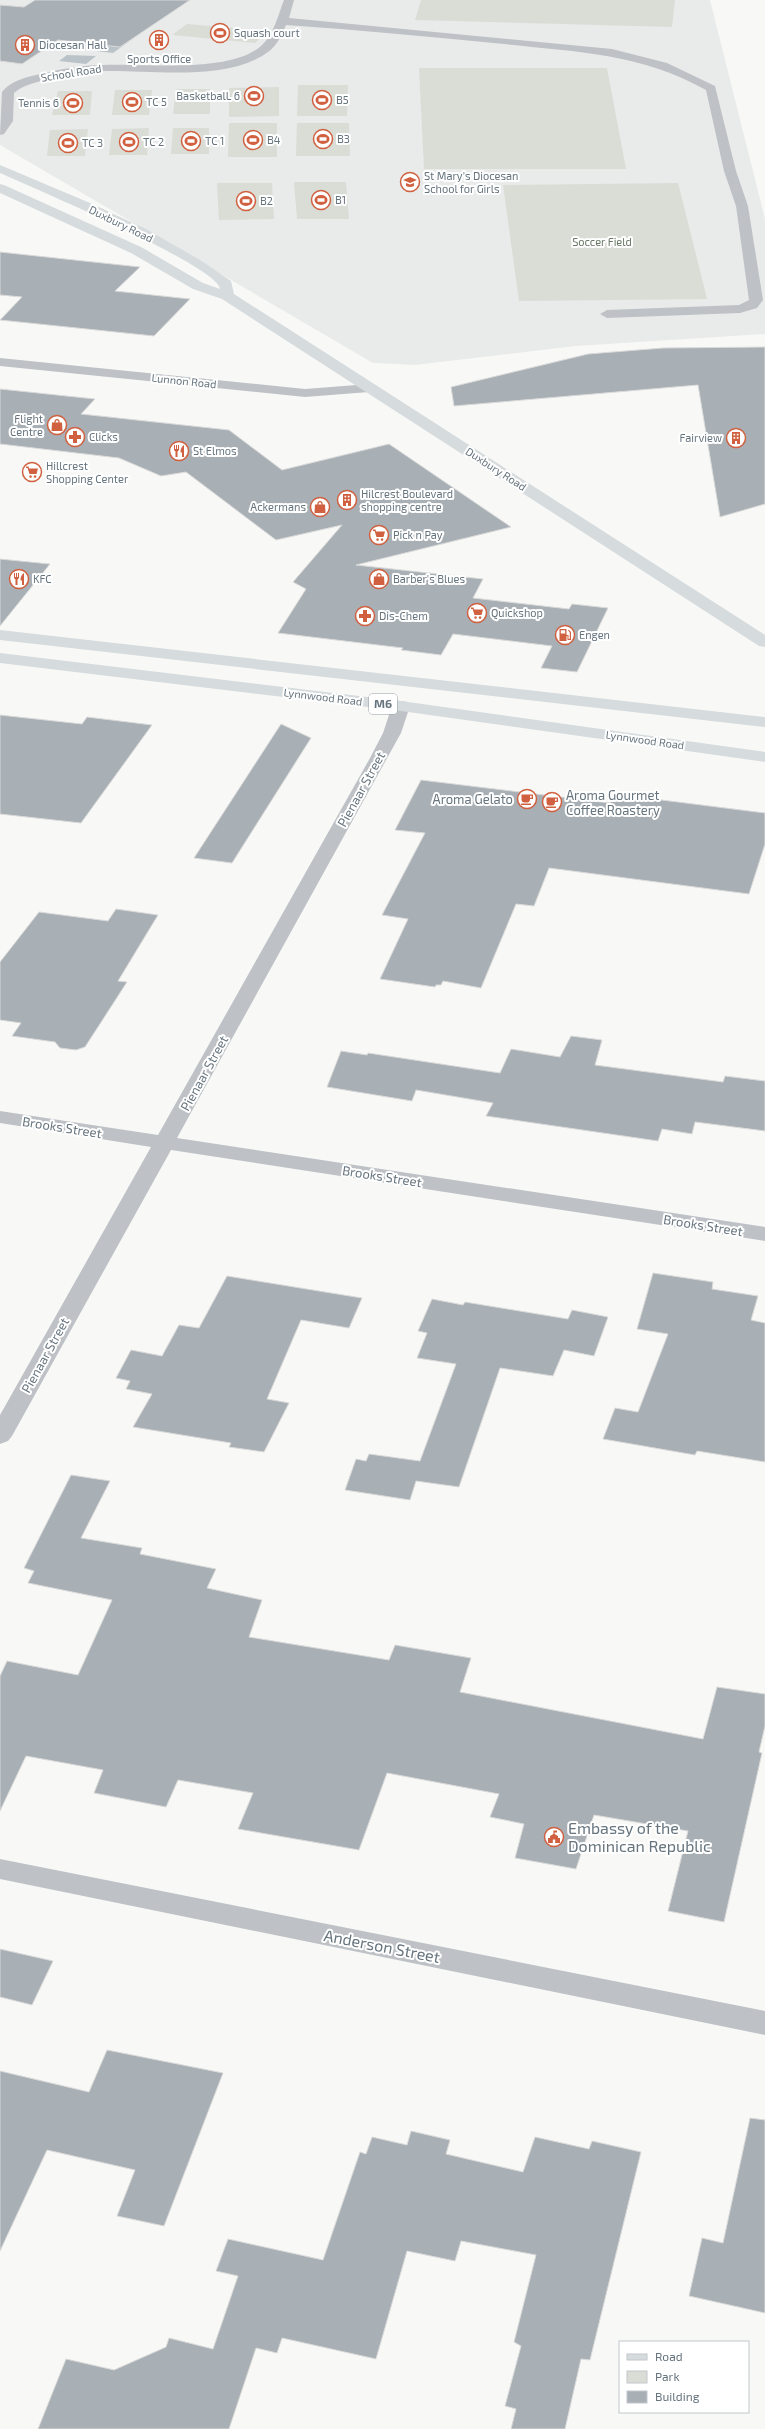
<svg xmlns="http://www.w3.org/2000/svg" width="765" height="2429" font-family="'Exo 2',sans-serif">
<rect width="100%" height="100%" fill="#f8f9f7"/>
<path fill="#e9eaea" d="M0 0H710L765 219V334L576 346 415 365 373 363 0 145Z"/>
<path fill="#d9ddd6" d="M421 0H675L672 27 415 20Z
M187 24 268 31 255 43 172 35Z
M419 68H607L626 169H424Z
M298 85H348L347 116H297Z
M279 87V116L229 117V88Z
M176 89H210V114H173Z
M115 90H152L149 115H112Z
M58 91H92L90 115H52Z
M229 123H277V157H228Z
M297 123H349L350 156H296Z
M149 128 147 155H109L112 129Z
M173 128H209V154H171Z
M88 129 85 156H47L50 130Z
M294 182H346L349 219H297Z
M217 183H272L274 219 219 220Z
M678 183 707 299 519 301 503 185Z"/>
<path fill="#bac4c8" d="M99 27 142 32 113 53 71 48Z
M67 55 96 56 86 64 59 61Z"/>
<path fill="#a8afb5" stroke="#dadad9" d="M35 0H190L120 47 58 40 22 64 0 61V5L24 7Z
M0 252 140 267 115 291 190 299 154 336 0 320 22 297 0 295Z
M765 347V504L720 517 698 385 454 406 451 387 588 354 663 348Z
M0 389 95 399 81 414 229 430 282 470 389 444 511 527 356 565 483 579 473 598 569 609 572 604 608 608 577 672 541 668 552 646 453 634 441 655 401 650 403 648 278 633 306 589 293 582 342 525 276 540 186 472 161 476 119 458 0 444Z
M0 559 50 564 0 626Z
M0 715 82 724 87 717 152 725 81 823 0 814Z
M281 724 311 738 232 863 194 858Z
M421 780 610 803 614 794 765 813V844L749 894 549 868 534 906 516 904 481 988 443 981 441 985H436L435 987 380 979 408 919 382 915 425 833 395 830Z
M116 909 158 915 118 981 127 982 85 1047 76 1050 60 1048 55 1042 12 1036 21 1023 0 1020V962L39 912 108 921Z
M571 1036 602 1040 595 1065 723 1082 725 1076 765 1081V1131L695 1122 692 1134 662 1129 658 1141 486 1116 493 1103 416 1090 412 1101 327 1087 341 1051 367 1055 368 1053 500 1073 511 1049 560 1057Z
M653 1273 713 1282 712 1289 758 1296 751 1320 765 1323V1462L697 1451 695 1455 603 1439 615 1408 638 1412 668 1334 637 1329Z
M227 1276 362 1298 349 1328 301 1320 267 1399 289 1403 264 1452 229 1447 231 1443 133 1427 152 1394 126 1389 130 1381 116 1378 131 1350 162 1356 179 1325 199 1328Z
M432 1299 463 1305 465 1302 568 1319 572 1310 608 1317 594 1356 564 1350 553 1376 500 1368 459 1487 416 1481 410 1500 345 1490 356 1459 366 1461 369 1454 420 1461 456 1364 417 1358 427 1333 418 1331Z
M71 1475 110 1481 81 1538 142 1548 140 1554 216 1569 207 1588 262 1600 249 1637 389 1660 395 1645 471 1658 460 1692 703 1739 717 1687 765 1694V1726L759 1752 762 1753 724 1922 668 1911 688 1831 594 1815 576 1869 515 1858 524 1824 490 1817 499 1794 387 1773 359 1850 238 1829 253 1793 178 1780 166 1807 94 1793 103 1770 26 1756 0 1811V1676L7 1661 78 1675 112 1600 28 1583 34 1571 24 1568Z
M0 1949 53 1961 32 2005 0 1997Z
M107 2050 223 2073 164 2226 117 2216 135 2170 47 2150 0 2251V2071L89 2092Z
M750 2118 765 2120V2313L689 2296 702 2238 723 2243Z
M411 2131 450 2140 446 2154 523 2172 535 2137 589 2149 592 2141 641 2152 590 2360 581 2359 565 2429H511L516 2409 505 2406 521 2346 514 2342 536 2255 461 2241 455 2261 407 2251 376 2359 282 2338 277 2353 256 2348 229 2429H38L66 2359 114 2370 166 2347 169 2338 213 2349 238 2276 216 2271 228 2239 323 2260 360 2152 366 2154 372 2137 407 2145Z"/>
<g fill="none" stroke-linecap="round" stroke-linejoin="round">
<path fill="#bec2c6" fill-rule="evenodd" d="M284 0H294L289 18 612 49 667 63 715 86 736 171 748 206 763 300 757 308 740 313 607 318 600 314 607 310 739 305 749 300 736 206 724 171 706 90C641 53 576 52 504 44 431 37 359 30 286 25 282 34 277 46 268 52 227 82 152 70 104 71 88 72 72 75 56 78 41 81 26 83 14 93L13 121 4 134 0 135 2 92C10 81 27 77 40 74 61 69 82 65 103 65 145 63 229 74 261 46 274 35 278 15 284 0Z
M0 358 305 389 369 384 376 388 369 392 305 397 0 366Z
M401 701 407 702 410 706 401 733 177 1138 765 1227V1241L171 1150 12 1436 8 1441 0 1444V1415L151 1147 0 1123V1111L158 1135 370 758 383 733 392 706 395 702Z
M0 1859 765 2011V2035L0 1879Z"/>
<path fill="#d6dbdd" fill-rule="evenodd" d="M0 165 90 203 146 229 200 260 231 281 234 294 765 635V647L759 646 222 299 193 289 131 253 0 193V184L4 185 141 247 203 283 220 289C218 266 29 186 0 173Z
M0 630 765 717V727L0 640Z
M0 653 401 701 765 752V762L401 711 0 663Z"/>
</g>
<defs>
<g id="stadium-ring" transform="scale(1)"><circle r="9.5" fill="#fff" stroke="#d0603f" stroke-width="1.5"/><path d="M0-5a6.5 5 0 1 0 0 10a6.5 5 0 1 0 0-10ZM-3.5-1.8h7v3.6h-7Z" fill="#d0603f"/></g>
<g id="building-ring" transform="scale(1)"><circle r="9.5" fill="#fff" stroke="#d0603f" stroke-width="1.5"/><path d="M-4-6H4V6H1V3H-1V6H-4ZM-2.5-4.3h1.7v1.8h-1.7ZM.8-4.3h1.7v1.8H.8ZM-2.5-1h1.7V.8h-1.7ZM.8-1h1.7V.8H.8Z" fill="#d0603f"/></g>
<g id="school-ring" transform="scale(1)"><circle r="9.5" fill="#fff" stroke="#d0603f" stroke-width="1.5"/><path d="M0-5L7-2L0 1L-7-2ZM-4 1L0 2.5L4 1V4Q0 6-4 4Z" fill="#d0603f"/></g>
<g id="shop-ring" transform="scale(1)"><circle r="9.5" fill="#fff" stroke="#d0603f" stroke-width="1.5"/><path d="M-5-2.5h2.3a2.7 3.5 0 0 1 5.4 0H5L5.5 6h-11ZM-1.5-2.5h3a1.5 2.3 0 0 0-3 0Z" fill="#d0603f"/></g>
<g id="pharmacy-ring" transform="scale(1)"><circle r="9.5" fill="#fff" stroke="#d0603f" stroke-width="1.5"/><path d="M-2-6h4v4h4v4h-4v4h-4v-4h-4v-4h4Z" fill="#d0603f"/></g>
<g id="restaurant-ring" transform="scale(1)"><circle r="9.5" fill="#fff" stroke="#d0603f" stroke-width="1.5"/><path d="M-5-6h1v4h1v-4h1v4h1v-4h1v5L-1.5 .5V6h-2V.5L-5-1ZM5-6V6H3V1.5H1.5Q1.5-4 5-6Z" fill="#d0603f"/></g>
<g id="supermarket-ring" transform="scale(1)"><circle r="9.5" fill="#fff" stroke="#d0603f" stroke-width="1.5"/><path d="M-6-5.5h2.5l.6 2H6L4.5 2H-2.5L-4.4-4H-6ZM-1.5 3.2a1.3 1.3 0 1 0 .1 0ZM3 3.2a1.3 1.3 0 1 0 .1 0Z" fill="#d0603f"/></g>
<g id="fuel-ring" transform="scale(1)"><circle r="9.5" fill="#fff" stroke="#d0603f" stroke-width="1.5"/><path d="M-5.5-6h7V0h2V4h1.3V-2.5L3-4.5l.8-.8L6-3V5H2.5V1h-1V6h-7ZM-4.2-4.7v3.2H.2V-4.7Z" fill="#d0603f"/></g>
<g id="cafe-ring" transform="scale(1)"><circle r="9.5" fill="#fff" stroke="#d0603f" stroke-width="1.5"/><path d="M-5.5-4.5H6V0H3Q3 3.5 0 3.5H-2.5Q-5.5 3.5-5.5 0ZM3-3.2v2h1.7v-2ZM-6 4.5H4V6H-6Z" fill="#d0603f"/></g>
<g id="civic-ring" transform="scale(1)"><circle r="9.5" fill="#fff" stroke="#d0603f" stroke-width="1.5"/><path d="M-.6-6.5H3V-4.5H.6V-3L4-1V1h2V6H-6V1h2V-1L-.6-3ZM-1.2 2.5V6h2.4V2.5Z" fill="#d0603f"/></g>
</defs>
<g fill-rule="evenodd">
<use href="#stadium-ring" x="220" y="33"/>
<use href="#building-ring" x="159" y="40"/>
<use href="#building-ring" x="25" y="45"/>
<use href="#stadium-ring" x="254" y="96"/>
<use href="#stadium-ring" x="322" y="100"/>
<use href="#stadium-ring" x="132" y="102"/>
<use href="#stadium-ring" x="73" y="103"/>
<use href="#stadium-ring" x="323" y="139"/>
<use href="#stadium-ring" x="253" y="140"/>
<use href="#stadium-ring" x="191" y="141"/>
<use href="#stadium-ring" x="129" y="142"/>
<use href="#stadium-ring" x="68" y="143"/>
<use href="#school-ring" x="410" y="182"/>
<use href="#stadium-ring" x="321" y="200"/>
<use href="#stadium-ring" x="246" y="201"/>
<use href="#shop-ring" x="57" y="425"/>
<use href="#pharmacy-ring" x="75" y="437"/>
<use href="#building-ring" x="736" y="438"/>
<use href="#restaurant-ring" x="179" y="451"/>
<use href="#supermarket-ring" x="32" y="472"/>
<use href="#building-ring" x="347" y="500"/>
<use href="#shop-ring" x="320" y="507"/>
<use href="#supermarket-ring" x="379" y="535"/>
<use href="#restaurant-ring" x="19" y="579"/>
<use href="#shop-ring" x="379" y="579"/>
<use href="#supermarket-ring" x="477" y="613"/>
<use href="#pharmacy-ring" x="365" y="616"/>
<use href="#fuel-ring" x="565" y="635"/>
<use href="#cafe-ring" x="527" y="799"/>
<use href="#cafe-ring" x="552" y="802"/>
<use href="#civic-ring" x="554" y="1837"/>
</g>
<g text-anchor="middle" stroke-width="4" stroke-linejoin="round" paint-order="stroke">
<g font-size="11" fill="#66747e" stroke="#fff" text-anchor="start">
<text x="234" y="37">Squash court</text>
<text x="39" y="49">Diocesan Hall</text>
<text x="159" y="63" text-anchor="middle">Sports Office</text>
<text x="240" y="100" text-anchor="end">BasketbalL 6</text>
<text x="336" y="104">B5</text>
<text x="146" y="106">TC 5</text>
<text x="59" y="107" text-anchor="end">Tennis 6</text>
<text x="337" y="143">B3</text>
<text x="267" y="144">B4</text>
<text x="205" y="145">TC 1</text>
<text x="143" y="146">TC 2</text>
<text x="82" y="147">TC 3</text>
<text x="424" y="180">St Mary's Diocesan<tspan x="424" dy="13">School for Girls</tspan></text>
<text x="335" y="204">B1</text>
<text x="260" y="205">B2</text>
<text x="43" y="423" text-anchor="end">Flight<tspan x="43" dy="13">Centre</tspan></text>
<text x="89" y="441">Clicks</text>
<text x="722" y="442" text-anchor="end">Fairview</text>
<text x="193" y="455">St Elmos</text>
<text x="46" y="470">Hillcrest<tspan x="46" dy="13">Shopping Center</tspan></text>
<text x="361" y="498">Hilcrest Boulevard<tspan x="361" dy="13">shopping centre</tspan></text>
<text x="306" y="511" text-anchor="end">Ackermans</text>
<text x="393" y="539">Pick n Pay</text>
<text x="33" y="583">KFC</text>
<text x="393" y="583">Barber's Blues</text>
<text x="491" y="617">Quickshop</text>
<text x="379" y="620">Dis-Chem</text>
<text x="579" y="639">Engen</text>
</g>
<g font-size="11" fill="#66747e" stroke="#fff">
<text transform="translate(71 73) rotate(-9)" y="4">School Road</text>
<text transform="translate(121 224) rotate(26)" y="4">Duxbury Road</text>
<text transform="translate(184 381) rotate(6)" y="4">Lunnon Road</text>
<text transform="translate(496 469) rotate(33)" y="4">Duxbury Road</text>
<text transform="translate(323 697) rotate(7)" y="4">Lynnwood Road</text>
<text transform="translate(645 740) rotate(8)" y="4">Lynnwood Road</text>
</g>
<g font-size="11" fill="#687765" stroke="#fff">
<text x="602" y="246">Soccer Field</text>
</g>
<rect fill="#fff" stroke="#949ea5" stroke-width="1" x="369" y="694" width="28" height="20" rx="3"/>
<g font-size="12" font-weight="bold" fill="#66747e">
<text x="383" y="708">M6</text>
</g>
<g font-size="13" fill="#66747e" stroke="#fff">
<text transform="translate(361 789) rotate(-61)" y="5">Pienaar Street</text>
<text transform="translate(204 1073) rotate(-61)" y="5">Pienaar Street</text>
<text transform="translate(62 1127) rotate(9)" y="5">Brooks Street</text>
<text transform="translate(382 1176) rotate(9)" y="5">Brooks Street</text>
<text transform="translate(703 1225) rotate(9)" y="5">Brooks Street</text>
<text transform="translate(45 1355) rotate(-61)" y="5">Pienaar Street</text>
</g>
<g font-size="13" fill="#66747e" stroke="#fff" text-anchor="start">
<text x="566" y="800">Aroma Gourmet<tspan x="566" dy="15">Coffee Roastery</tspan></text>
<text x="513" y="804" text-anchor="end">Aroma Gelato</text>
</g>
<g font-size="16" fill="#66747e" stroke="#fff" text-anchor="start">
<text x="568" y="1834">Embassy of the<tspan x="568" dy="18">Dominican Republic</tspan></text>
</g>
<g font-size="16" fill="#66747e" stroke="#fff">
<text transform="translate(382 1946) rotate(11)" y="6">Anderson Street</text>
</g>
</g>
<rect x="619" y="2341" width="130" height="72" fill="#ffffff" stroke="#c2c7cb"/>
<rect x="627" y="2354" width="20" height="6" fill="#d6dbdd" stroke="#c2c7cb"/>
<text x="655" y="2361" font-size="12" fill="#66747e">Road</text>
<rect x="627" y="2371" width="20" height="12" fill="#d9ddd6" stroke="#c2c7cb"/>
<text x="655" y="2381" font-size="12" fill="#66747e">Park</text>
<rect x="627" y="2391" width="20" height="12" fill="#a8afb5" stroke="#c2c7cb"/>
<text x="655" y="2401" font-size="12" fill="#66747e">Building</text>
</svg>
